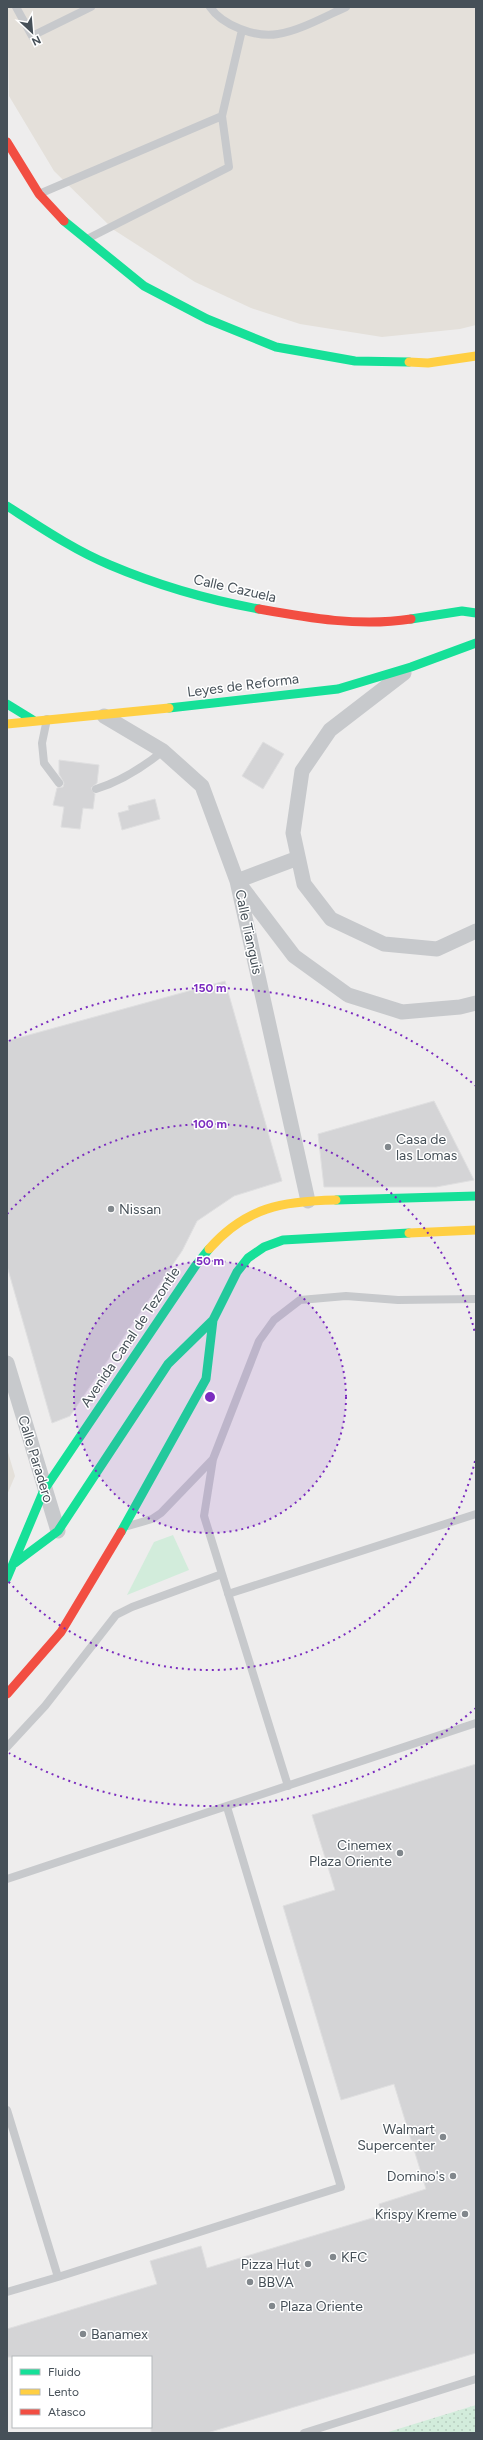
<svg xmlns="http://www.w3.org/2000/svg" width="483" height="2440" font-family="Figtree,sans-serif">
<defs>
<pattern id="park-dots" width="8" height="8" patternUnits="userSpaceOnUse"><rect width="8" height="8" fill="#d2ecdb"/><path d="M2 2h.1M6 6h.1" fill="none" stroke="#b6ccbe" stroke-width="1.8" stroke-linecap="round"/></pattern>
</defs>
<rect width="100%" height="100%" fill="#eeeded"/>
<path fill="#e4e0da" d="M7 7H476V325L460 329 382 337 300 324 251 308 195 282 114 230 54 171 9 96Z
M7 1449 15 1476 7 1495Z"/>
<path fill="#d2ecdb" d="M173 1535 189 1570 127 1595 154 1542Z"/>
<path fill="url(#park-dots)" d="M476 2405V2433H385Z"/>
<path fill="#d4d4d6" stroke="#dfdfe0" d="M263 742 284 754 263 789 242 776Z
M59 760 99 765 97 783 91 788 95 794 93 809 83 808 80 829 61 827 64 807 53 805 57 788 63 787 64 783 59 774Z
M155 799 160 819 122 830 118 813 129 810 128 806Z
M225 981 282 1181 234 1196 197 1221 182 1251 70 1416 52 1423 7 1266V1041Z
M434 1101 474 1180 436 1187H324L318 1134Z
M476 1764V2353L207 2433H151V2357H7V2329L157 2284 150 2261 201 2246 207 2268 382 2215 379 2204 426 2189 394 2084 341 2100 283 1906 335 1890 312 1815Z"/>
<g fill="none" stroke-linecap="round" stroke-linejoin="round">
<path stroke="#c7c9cc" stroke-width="8" d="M16 7 32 36 91 7
M210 7C222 25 255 38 278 34 299 31 326 16 346 7
M39 194 222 116
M87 239 229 167 222 116 242 30
M47 719 42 743 44 763 59 783
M96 789C122 781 142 768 163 751
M128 1526 152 1519 161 1513 213 1459
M228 1594 476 1514
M7 1747 45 1706 116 1615 132 1607 222 1574
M288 1786 204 1516 213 1459 259 1341 274 1320 300 1300 346 1296 398 1300 476 1299
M7 1879 476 1723
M7 2110 58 2277 341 2187 227 1807
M7 2292 58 2277
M304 2433 476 2379"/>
<path stroke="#c7c9cc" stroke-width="15" d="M404 673 330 730 302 771 293 833 304 884 331 919 384 944 437 949 476 931
M104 716 163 751 202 786 237 881 308 1201
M298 858 237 881 294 956 348 995 402 1012 460 1007 476 1003
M7 1363 58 1531"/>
<path stroke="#16e098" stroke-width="9" d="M64 221 144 286 207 319 276 347 355 361 409 362
M7 506C40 527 74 550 110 565 157 585 209 600 259 609
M411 619 462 611 476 613
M7 704 33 720
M169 708 338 689 411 667 476 643
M336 1200 476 1196
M121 1532 206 1379 213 1320 237 1272 248 1258 264 1247 283 1240 409 1233
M15 1563 58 1531 168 1364 213 1320
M7 1578 44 1490 196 1265 209 1249"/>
<path stroke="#ffcf43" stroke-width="9" d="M409 362 428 363 476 356
M7 724 169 708
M409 1233 476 1230
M209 1249C246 1207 283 1201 336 1200"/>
<path stroke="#f24e42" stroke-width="9" d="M7 142 39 194 64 221
M259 609C309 618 360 627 411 619
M7 1694 61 1632 121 1532"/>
</g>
<circle cx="210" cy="1397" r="136" fill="#7b2cbf" fill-opacity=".12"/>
<g fill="none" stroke="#7b2cbf" stroke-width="2" stroke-dasharray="2 4">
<circle cx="210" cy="1397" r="136"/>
<path d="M475 1461A273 273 0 0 1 7 1580M7 1214A273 273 0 0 1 475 1333"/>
<path d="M476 1708A409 409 0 0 1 9 1753M9 1041A409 409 0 0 1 476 1086"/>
</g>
<g fill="#81878c" stroke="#fff" stroke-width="1.5">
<circle cx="388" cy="1147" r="4"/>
<circle cx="111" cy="1209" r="4"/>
<circle cx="400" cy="1853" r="4"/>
<circle cx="443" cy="2137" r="4"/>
<circle cx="453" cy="2176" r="4"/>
<circle cx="465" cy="2214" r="4"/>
<circle cx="333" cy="2257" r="4"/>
<circle cx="308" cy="2264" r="4"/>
<circle cx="250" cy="2282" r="4"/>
<circle cx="272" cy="2306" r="4"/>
<circle cx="83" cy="2334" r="4"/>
</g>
<g text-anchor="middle" stroke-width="3" stroke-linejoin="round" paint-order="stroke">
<g font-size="14" fill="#465058" stroke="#fff">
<text transform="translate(235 588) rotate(13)" y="5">Calle Cazuela</text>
<text transform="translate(243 685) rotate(-7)" y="5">Leyes de Reforma</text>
<text transform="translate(249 932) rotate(78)" y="5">Calle Tianguis</text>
<text transform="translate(130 1337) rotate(-56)" y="5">Avenida Canal de Tezontle</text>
<text transform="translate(36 1459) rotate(73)" y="5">Calle Paradero</text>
</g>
<g font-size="14" fill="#465058" stroke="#fff" text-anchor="start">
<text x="396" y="1144">Casa de<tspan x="396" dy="16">las Lomas</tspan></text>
<text x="119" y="1214">Nissan</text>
<text x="392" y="1850" text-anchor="end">Cinemex<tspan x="392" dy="16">Plaza Oriente</tspan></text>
<text x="435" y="2134" text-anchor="end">Walmart<tspan x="435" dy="16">Supercenter</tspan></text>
<text x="445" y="2181" text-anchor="end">Domino's</text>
<text x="457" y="2219" text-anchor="end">Krispy Kreme</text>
<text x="341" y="2262">KFC</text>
<text x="300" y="2269" text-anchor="end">Pizza Hut</text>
<text x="258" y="2287">BBVA</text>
<text x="280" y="2311">Plaza Oriente</text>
<text x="91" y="2339">Banamex</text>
</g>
</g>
<circle cx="210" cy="1397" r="6" fill="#7b2cbf" stroke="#fff" stroke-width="2"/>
<g font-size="12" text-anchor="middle" font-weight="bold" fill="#7b2cbf" stroke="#fff" stroke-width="3" stroke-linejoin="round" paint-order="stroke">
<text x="210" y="992">150 m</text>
<text x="210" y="1128">100 m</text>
<text x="210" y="1265">50 m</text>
</g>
<rect width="483" height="2440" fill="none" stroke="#465058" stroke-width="16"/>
<rect x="12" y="2356" width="140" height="72" fill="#ffffff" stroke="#b5b9bc"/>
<rect x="20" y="2369" width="20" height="6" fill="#16e098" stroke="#b5b9bc"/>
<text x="48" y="2376" font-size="12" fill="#465058">Fluido</text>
<rect x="20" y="2389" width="20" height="6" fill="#ffcf43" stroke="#b5b9bc"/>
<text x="48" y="2396" font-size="12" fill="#465058">Lento</text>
<rect x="20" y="2409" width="20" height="6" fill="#f24e42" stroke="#b5b9bc"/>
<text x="48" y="2416" font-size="12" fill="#465058">Atasco</text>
<g transform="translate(32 32) rotate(154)" stroke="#ffffff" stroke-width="3" paint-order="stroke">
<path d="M0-3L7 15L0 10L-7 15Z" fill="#465058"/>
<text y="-6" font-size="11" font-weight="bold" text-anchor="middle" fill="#465058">N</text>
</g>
</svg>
